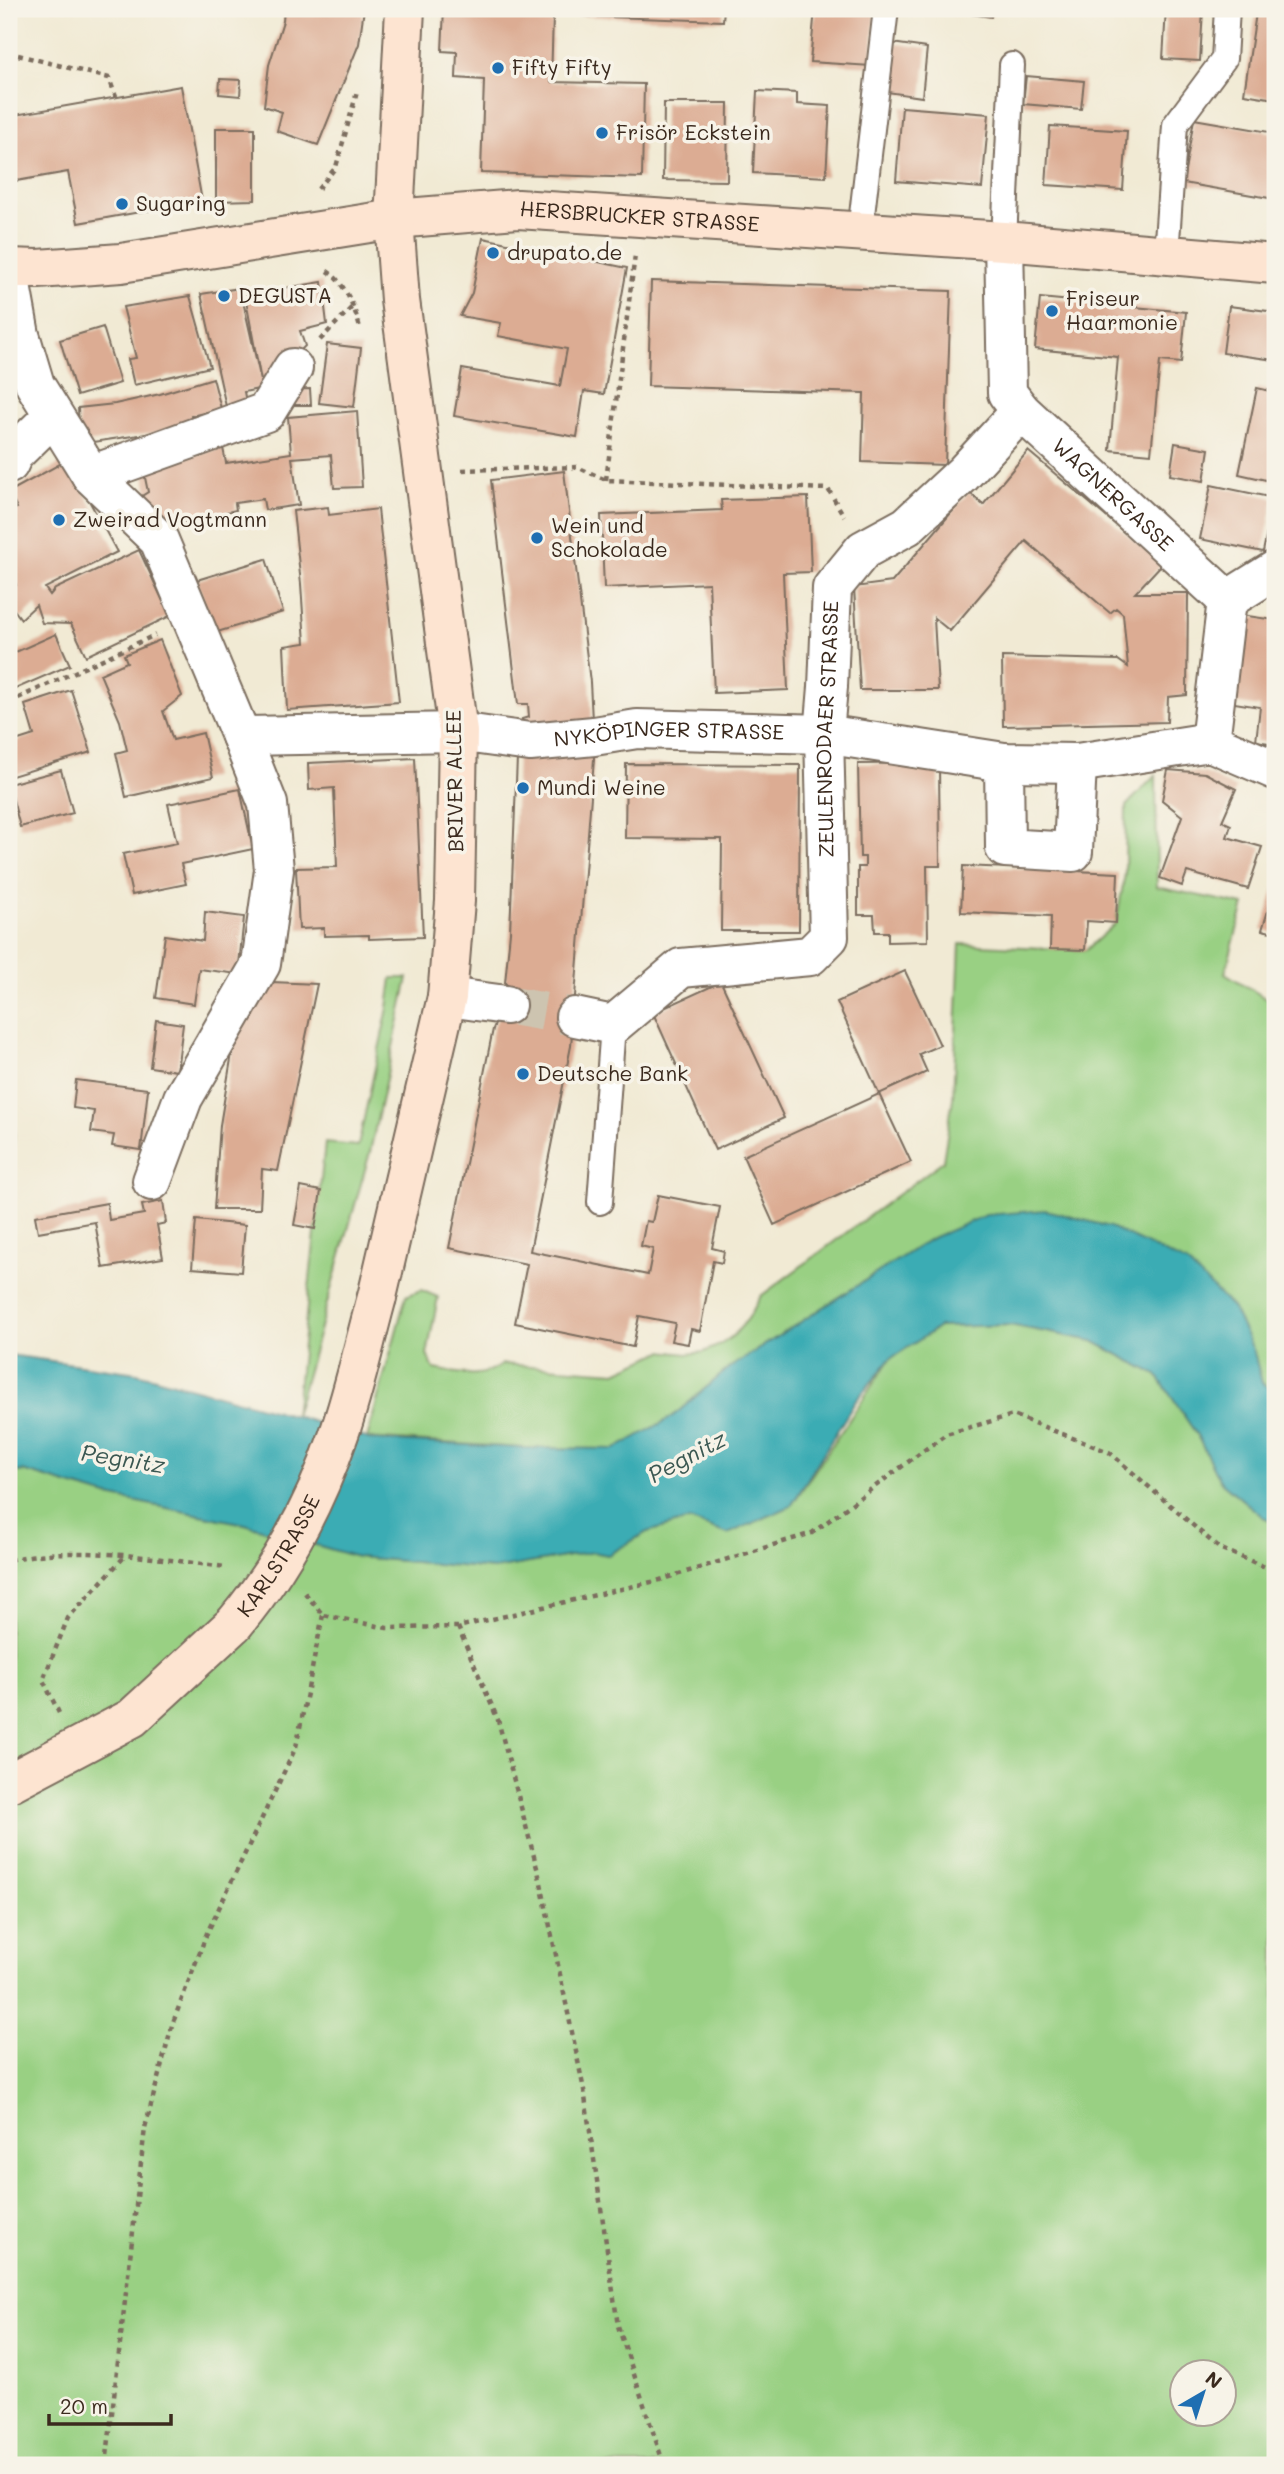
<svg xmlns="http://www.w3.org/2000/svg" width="1284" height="2474" font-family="Mali,sans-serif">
<rect width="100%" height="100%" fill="#f7f3e8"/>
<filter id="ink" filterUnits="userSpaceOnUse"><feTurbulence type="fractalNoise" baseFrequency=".0143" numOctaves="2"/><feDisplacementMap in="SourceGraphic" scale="14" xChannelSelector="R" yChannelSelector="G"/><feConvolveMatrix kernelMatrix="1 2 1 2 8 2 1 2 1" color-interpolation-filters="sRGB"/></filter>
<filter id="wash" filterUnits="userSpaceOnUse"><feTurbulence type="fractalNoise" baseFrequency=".00686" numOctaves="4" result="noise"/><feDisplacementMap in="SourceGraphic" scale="28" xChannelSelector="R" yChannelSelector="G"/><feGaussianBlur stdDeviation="1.57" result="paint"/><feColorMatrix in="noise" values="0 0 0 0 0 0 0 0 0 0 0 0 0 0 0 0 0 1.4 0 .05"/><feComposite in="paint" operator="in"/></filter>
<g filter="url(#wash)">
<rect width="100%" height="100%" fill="#f1ead4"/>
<path fill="#99d083" stroke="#6a7d50" stroke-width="2" fill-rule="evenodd" d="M1156 775 1157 887 1244 905 1225 973 1275 1004V1392L1262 1383 1253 1349 930 1239 729 1368 672 1417 615 1449 522 1448 367 1438 406 1296 421 1290 438 1297 427 1355 434 1369C459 1373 481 1381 502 1364L616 1372 662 1351 687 1354 704 1352 720 1345 734 1335 748 1319 761 1296 943 1161 953 1098 960 944 1086 950 1116 923 1125 874 1126 806Z
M392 978H408L370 1152 295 1416 325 1143 358 1146 388 1008Z
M9 1080 14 1126 9 1207Z
M1010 1325 1093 1341 1157 1375 1197 1435 1220 1481 1263 1517 1275 1522V2465H9V1473L23 1471 104 1495 245 1524 357 1557 494 1569 593 1552 608 1555 647 1532 689 1520 728 1534 791 1506 890 1359 939 1327ZM1182 2372H1224V2414H1182Z"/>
<path fill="#3aacb4" stroke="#3a6b69" stroke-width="2" d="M1046 1210 1110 1227 1188 1264 1232 1307 1253 1349 1262 1383 1275 1392V1522L1263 1517 1220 1481 1197 1435 1157 1375 1093 1341 1010 1325 939 1327 890 1359 855 1402 791 1506 728 1534 689 1520 647 1532 608 1555 593 1552 494 1569 357 1557 245 1524 104 1495 23 1471 9 1473V1355L137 1373 295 1416 372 1440 522 1448 615 1449 672 1417 729 1368 930 1239 986 1215Z"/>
<g id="blocks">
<path fill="#dcac93" d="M284 9H364L359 44 318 145 277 131 282 112 264 106 269 65 283 21Z
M444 9H724L723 21 553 15 551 82 644 84 642 178 481 173 484 80 456 78 457 52 442 51Z
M815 9H875L871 66 810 62Z
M957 9H993L991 17 956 12Z
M1166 9H1203L1200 61 1163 59Z
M1256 13 1275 16V99L1244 94Z
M892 43 927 48 922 97 887 92Z
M1026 76 1084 81 1081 109 1023 104Z
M220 79 241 80 240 96 219 94Z
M181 86 202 201 78 223 68 172 16 181 9 139V116Z
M757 91 797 93V104L830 106 826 177 753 173Z
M664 103H728L727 181 663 180Z
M902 107 989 114 982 188 896 181Z
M1194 119 1275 133V199L1183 183Z
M1050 126 1127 131 1123 190 1046 185Z
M216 128H255V200L216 201Z
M483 238 627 268 604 394 584 391 577 437 454 416 462 369 560 386 567 349 498 336 501 323 460 316 472 293Z
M651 281 951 291 945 465 862 462 864 393 648 386Z
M322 282 327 324 300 331 305 346 263 388 244 392 247 407 227 411 201 294 240 288 261 381 245 295Z
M190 296 210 367 134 385 128 359 136 358 123 307Z
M1040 298 1186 312 1181 363 1160 361 1151 454 1110 450 1118 357 1035 349Z
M1229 306 1275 312V360L1223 353Z
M103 327 120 383 77 396 60 340Z
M327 344 361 348 354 407 319 403Z
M213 378 224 420 215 410 191 416 192 427 80 444 78 408 115 404 160 394Z
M1257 388 1275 392V482L1239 474Z
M310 389 311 405H287L286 390Z
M357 411 362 487 334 488 331 455 292 458 299 505 265 510 263 499 235 503 236 510 162 527 157 510 145 518 132 502 148 492 143 468 223 448 226 463 291 453 288 417Z
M1175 443 1209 449 1204 481 1170 475Z
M1028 451 1162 564 1135 593H1188L1187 695 1168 697 1167 722 1003 726 1002 657 1118 660 1128 667 1123 614 1116 608 1110 613 1026 541 950 631 934 618 938 690H860L854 587 892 582 969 492 983 505Z
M67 460 117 552 45 588 50 595 55 589 139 550 170 616 86 656 71 624 42 623 36 605 21 619 9 603V592L16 585 9 568V511L17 508 9 492Z
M564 471 590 682 594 759 571 1046 530 1251 648 1275 653 1249 641 1246 646 1221 652 1222 658 1195 720 1207 712 1248 724 1251 722 1263 713 1261 700 1331 691 1329 688 1344 671 1341 675 1323 639 1316 633 1347 515 1323 527 1264 449 1248 493 1029 510 988 505 983 510 932 517 758 523 731 522 719 529 717 528 704H518L491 480Z
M1211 485 1274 498 1263 552 1200 539Z
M808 497 811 572 783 573 788 690 714 693 709 583 604 588 601 515 722 510 721 500Z
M328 507 329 515 378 509 399 702 287 710 284 646 305 643 301 584 293 511Z
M266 559 283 612 214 633 197 580Z
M1234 614 1275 620V744L1256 741 1260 707 1222 701Z
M56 634 70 665 13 690 9 680V655Z
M160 640 182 696 163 711 173 740 203 733 213 777 126 797 116 753 127 750 120 721 100 674 127 662 124 655Z
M71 690 91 752 9 777V743L34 735 25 705Z
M415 758 423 937 369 939V935L324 936V928L299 929 296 868 337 867 334 788 309 790 308 763Z
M939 763 940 866H927L928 941 888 942V932H875L874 915H858V867H865V857H860L858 764Z
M626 764 800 765 799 931H721L722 839 625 838Z
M61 770 73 813 20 827 9 784Z
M1168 770 1205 773 1236 789 1222 821 1231 825 1227 837 1262 847 1248 889 1187 872 1182 886 1160 878 1182 816 1162 800Z
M240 789 253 849 181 864 186 884 132 895 123 854 177 843 168 804Z
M963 866 1118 873 1116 923 1087 921 1085 950 1050 949 1051 916 961 912Z
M1275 888V933L1262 930Z
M205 912 244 917 238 974 199 969 194 1004 156 998 165 935 203 941Z
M905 971 940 1045 919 1054 927 1072 879 1094 837 1002Z
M271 982 317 984 278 1171 262 1169 260 1209H214L220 1125 237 1023Z
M721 982 784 1118 715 1150 653 1013Z
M156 1020 183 1024 177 1071 150 1067Z
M76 1080 148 1089 141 1150 112 1146 114 1135 91 1132 94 1111 73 1108Z
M879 1094 911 1162 774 1225 743 1156Z
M301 1187 321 1191 315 1229 294 1225Z
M163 1201 166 1223 157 1225 163 1258 103 1268 95 1222 38 1232 35 1216 107 1203 109 1220 144 1214 142 1205Z
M196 1220 245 1225 241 1272 192 1268Z"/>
</g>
</g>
<g filter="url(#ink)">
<use href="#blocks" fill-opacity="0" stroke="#7b6d5e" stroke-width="2"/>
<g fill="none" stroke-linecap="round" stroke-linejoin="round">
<path stroke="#cdc4b0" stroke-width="38" stroke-dasharray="38 19" stroke-linecap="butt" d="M506 1005 575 1017"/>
<g stroke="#7b6d5e" stroke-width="28">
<path id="lane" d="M860 232 886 9
M1004 241 1012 65
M1166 255 1175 125 1224 59 1227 9
M600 1202 613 1025"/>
</g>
<g stroke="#7b6d5e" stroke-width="42">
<g id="street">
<path id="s1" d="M1004 241 1007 393 1021 411 1227 600 1210 742"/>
<path id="s2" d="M9 274 20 335 35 385 91 475 159 540 241 736 458 732 530 742 594 736 637 729 824 734 1004 762 1077 763 1210 742 1275 770"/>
<path d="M9 464 13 455 53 416"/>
<path d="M91 475 266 412 293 368"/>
<path d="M1227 600 1275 570"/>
<path d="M1004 762 1005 848 1073 852 1077 763"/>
<path d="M447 997 506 1005"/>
<path id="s3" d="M575 1017 613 1025 681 968 810 956 829 937 824 734 828 687 832 588 863 550 907 526 963 474 1021 411"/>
<path d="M152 1181 183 1098 261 964 274 870 268 804 241 736"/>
</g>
</g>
<g stroke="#7b6d5e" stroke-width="42">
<g id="secondary">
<path id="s4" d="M9 268 38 269 121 263 394 219 518 209 1004 241 1275 264"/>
<path d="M377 1297 447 997 455 901 458 732 400 300 394 219 405 9"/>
<path d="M9 1783 132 1718 234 1624"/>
</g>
</g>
<path stroke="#7b6d5e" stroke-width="4.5" stroke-dasharray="5 5" stroke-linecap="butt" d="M18 55 109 78 116 97
M318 189 336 167 357 92
M327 271C345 282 355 309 360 328
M320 340 355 304
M462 470 577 467 606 480 828 489 844 516
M606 480 635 255
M9 698 14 700 155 635
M9 1560C75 1544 158 1559 226 1567
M305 1593 323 1615 387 1628 458 1627 660 1580 812 1533 946 1434 1013 1415 1109 1452 1219 1548 1275 1571
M458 1627 498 1720 541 1883 584 2090 618 2326 664 2465
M59 1713 43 1680 68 1618 125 1556
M106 2465 145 2128 172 2025 207 1933 296 1747 323 1615"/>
<use href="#lane" stroke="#fff" stroke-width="24"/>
<use href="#street" stroke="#fff" stroke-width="38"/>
<use href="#secondary" stroke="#fde4d1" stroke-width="38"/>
<g stroke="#7b6d5e" stroke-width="42" stroke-linecap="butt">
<g id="secondary-bridge">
<path id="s5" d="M234 1624C279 1570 315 1505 338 1437 354 1392 364 1344 377 1297"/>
</g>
</g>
<use href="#secondary-bridge" stroke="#fde4d1" stroke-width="38"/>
</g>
</g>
<g fill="#1f6fb2" stroke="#f7f3e8" stroke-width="2.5">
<circle cx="498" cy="68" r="7"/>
<circle cx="602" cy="133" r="7"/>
<circle cx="122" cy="204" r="7"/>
<circle cx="493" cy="253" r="7"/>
<circle cx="224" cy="296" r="7"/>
<circle cx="1052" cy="311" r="7"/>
<circle cx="59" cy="520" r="7"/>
<circle cx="537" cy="538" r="7"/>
<circle cx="523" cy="788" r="7"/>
<circle cx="523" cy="1074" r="7"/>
</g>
<g text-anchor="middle" stroke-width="7" stroke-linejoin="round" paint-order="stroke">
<g font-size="21" fill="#3b2a1e" stroke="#f7f3e8" text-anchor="start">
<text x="512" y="75">Fifty Fifty</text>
<text x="616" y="140">Frisör Eckstein</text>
<text x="136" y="211">Sugaring</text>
<text x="507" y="260">drupato.de</text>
<text x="238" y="303">DEGUSTA</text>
<text x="1066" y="306">Friseur<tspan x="1066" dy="24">Haarmonie</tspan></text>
<text x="73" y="527">Zweirad Vogtmann</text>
<text x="551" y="533">Wein und<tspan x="551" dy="24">Schokolade</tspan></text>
<text x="537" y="795">Mundi Weine</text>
<text x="537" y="1081">Deutsche Bank</text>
</g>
<g font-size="21" fill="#3b2a1e" stroke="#f7f3e8">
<text dy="7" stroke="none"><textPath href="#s4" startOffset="635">HERSBRUCKER STRASSE</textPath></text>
<text dy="7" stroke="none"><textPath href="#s1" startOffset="299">WAGNERGASSE</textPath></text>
<text dy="7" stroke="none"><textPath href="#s3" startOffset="492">ZEULENRODAER STRASSE</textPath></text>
<text dy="7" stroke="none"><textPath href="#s2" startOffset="956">NYKÖPINGER STRASSE</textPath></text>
<text transform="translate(455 781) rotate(-91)" y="7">BRIVER ALLEE</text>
<text dy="7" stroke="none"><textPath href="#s5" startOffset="82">KARLSTRASSE</textPath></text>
</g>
<g font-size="23" font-style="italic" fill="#3b5852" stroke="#f7f3e8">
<text transform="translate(687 1457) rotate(-28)" y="8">Pegnitz</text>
<text transform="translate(123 1459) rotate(9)" y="8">Pegnitz</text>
</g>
</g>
<rect width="1284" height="2474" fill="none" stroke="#f7f3e8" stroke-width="35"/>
<g transform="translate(1203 2393) rotate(39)"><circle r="33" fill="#f7f3e8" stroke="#aca397" stroke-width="2"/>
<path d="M0-5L12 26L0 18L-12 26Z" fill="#1f6fb2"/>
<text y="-10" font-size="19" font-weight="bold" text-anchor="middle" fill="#3b2a1e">N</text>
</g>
<path d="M49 2414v10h122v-10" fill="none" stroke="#3b2a1e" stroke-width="3.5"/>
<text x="60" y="2414" font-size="21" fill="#3b2a1e" stroke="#f7f3e8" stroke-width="5" paint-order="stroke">20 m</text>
</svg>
